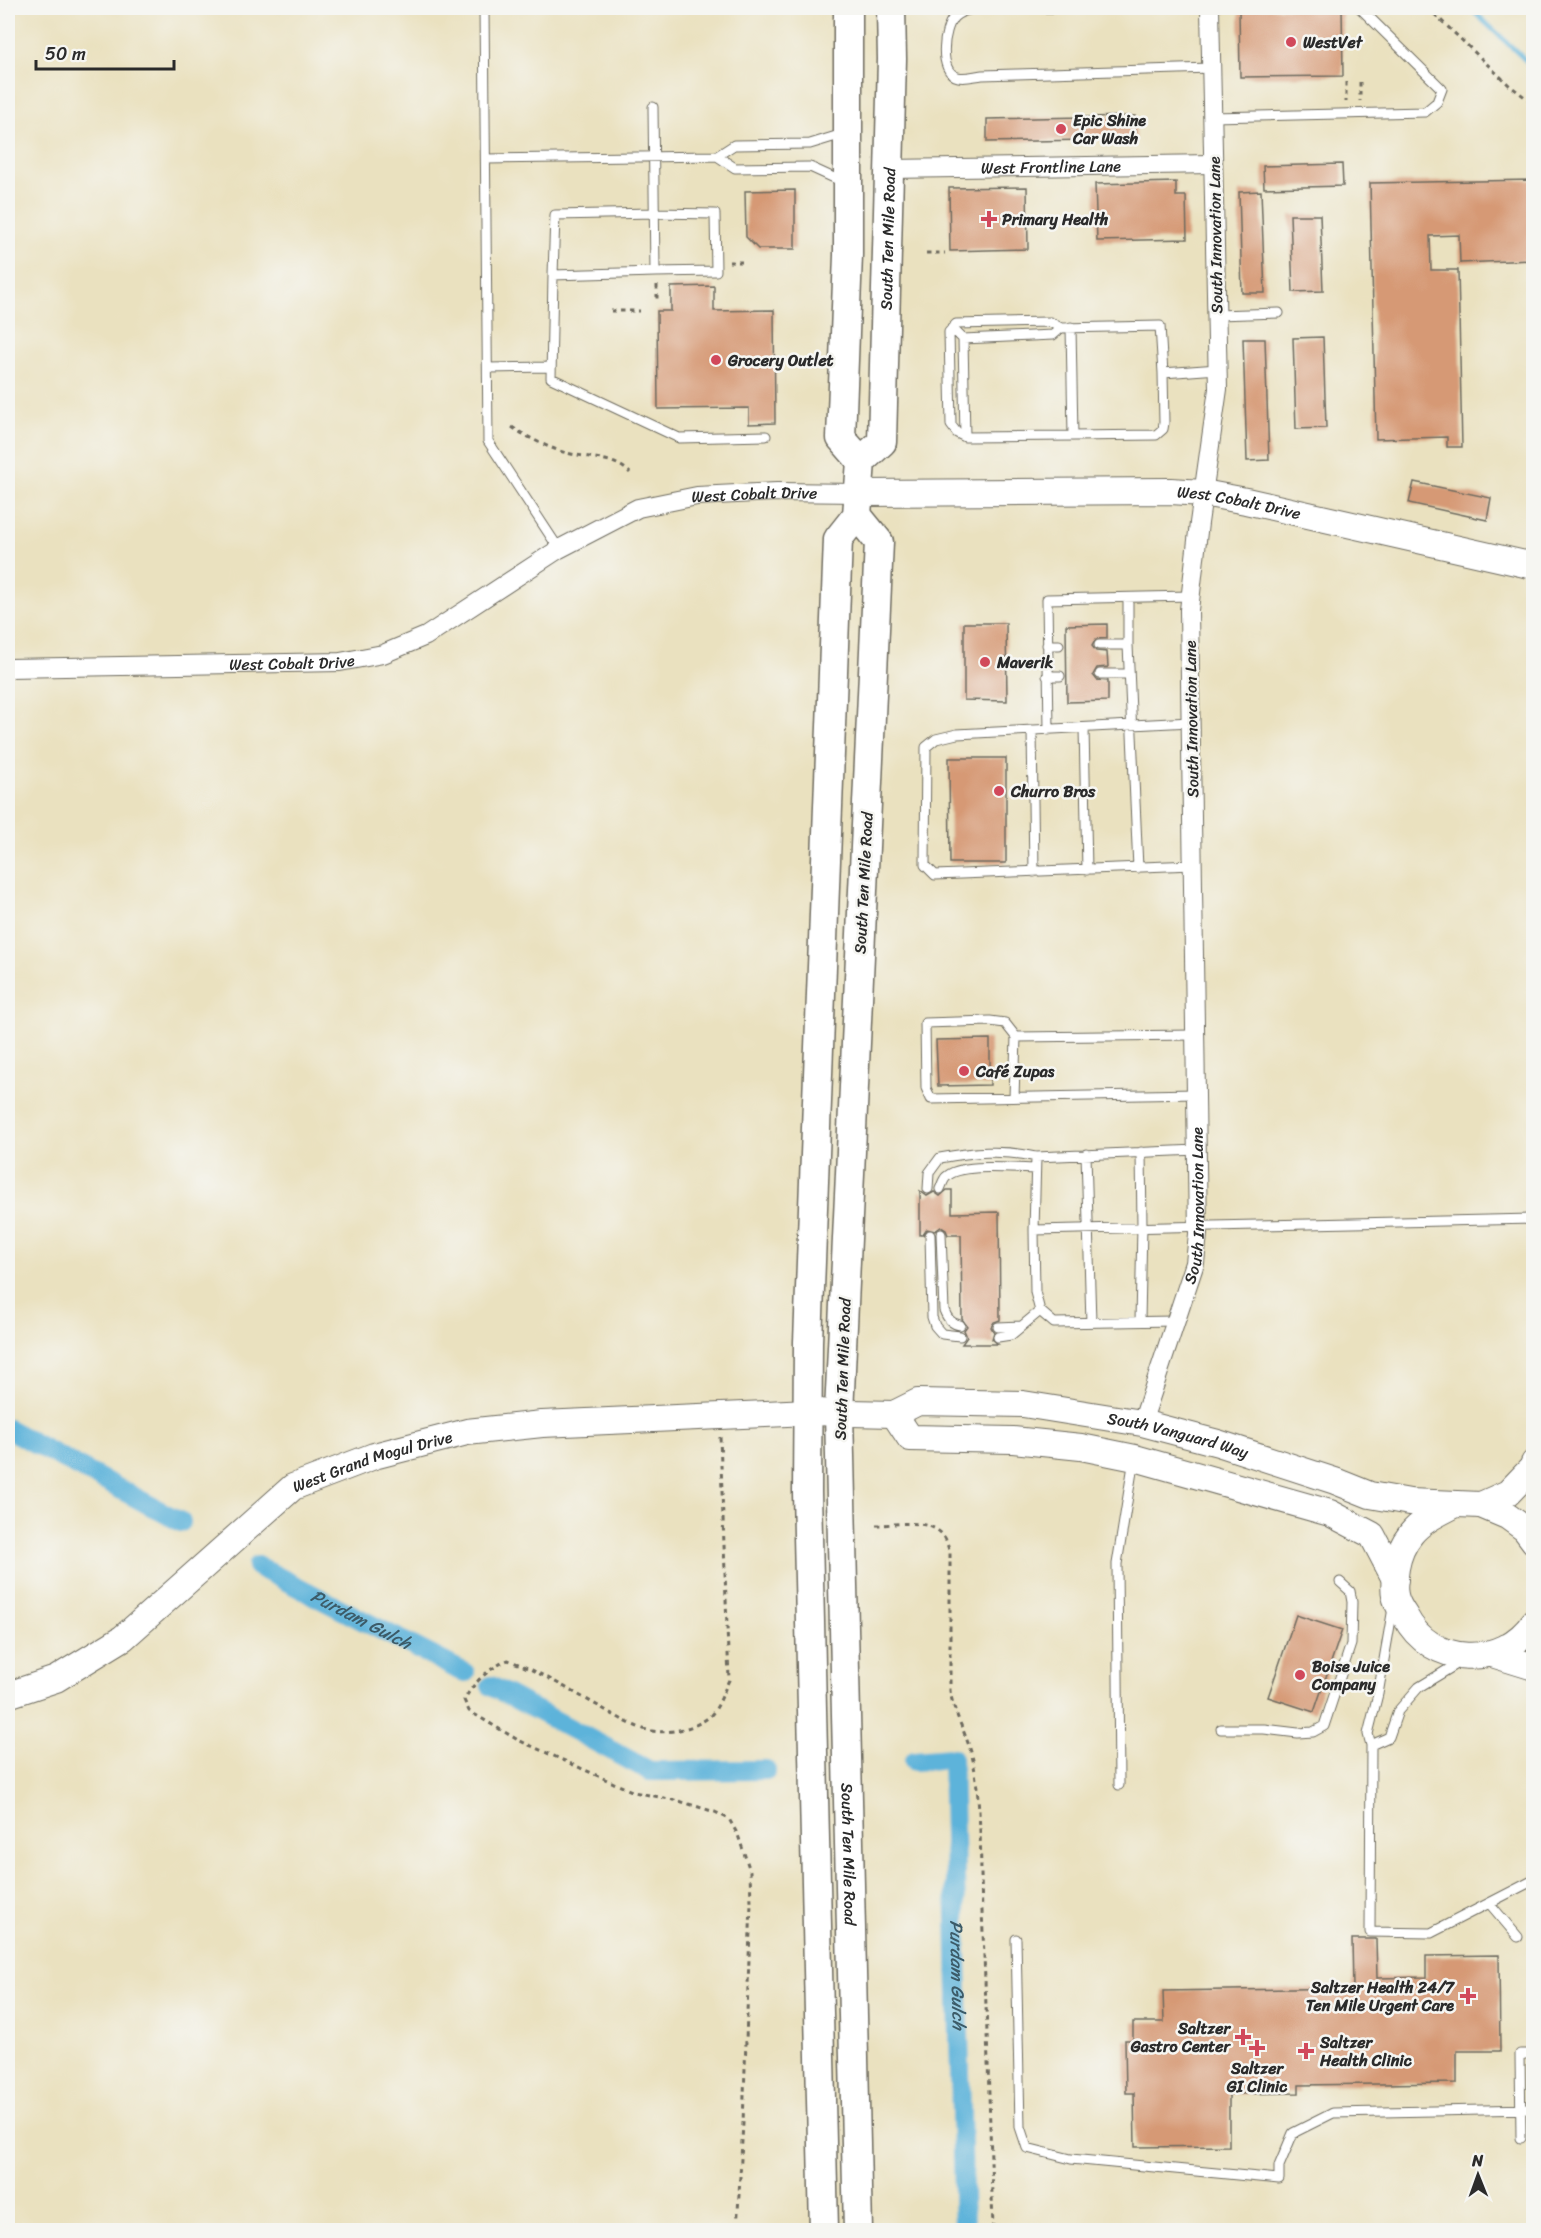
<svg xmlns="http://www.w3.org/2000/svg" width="1541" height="2238" font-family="Sriracha,sans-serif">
<rect width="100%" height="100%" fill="#f6f6f2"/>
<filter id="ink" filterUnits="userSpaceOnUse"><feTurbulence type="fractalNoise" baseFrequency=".0167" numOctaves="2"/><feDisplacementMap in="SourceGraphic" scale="12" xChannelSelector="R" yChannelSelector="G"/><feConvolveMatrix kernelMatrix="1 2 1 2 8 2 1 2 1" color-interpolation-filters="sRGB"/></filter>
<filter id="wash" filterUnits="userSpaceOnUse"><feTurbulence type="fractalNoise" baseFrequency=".008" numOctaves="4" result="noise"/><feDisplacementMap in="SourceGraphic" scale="24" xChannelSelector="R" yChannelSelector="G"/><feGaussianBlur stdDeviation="1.35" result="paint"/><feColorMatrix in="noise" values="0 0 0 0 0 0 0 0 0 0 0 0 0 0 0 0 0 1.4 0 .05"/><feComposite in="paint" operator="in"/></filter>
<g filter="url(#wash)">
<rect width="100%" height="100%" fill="#eae1bf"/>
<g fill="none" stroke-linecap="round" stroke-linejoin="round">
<path stroke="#5db3da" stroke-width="5" d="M1470 8 1534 68"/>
<g stroke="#5db3da" stroke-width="20">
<path d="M8 1429 181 1522"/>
<path id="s1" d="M257 1566 465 1673"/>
<path d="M491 1686 650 1771 766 1770"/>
<path id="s2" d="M914 1761 952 1758 964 2230"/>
</g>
</g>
<g id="blocks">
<path fill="#d69974" d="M1239 8H1342L1343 76 1240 77Z
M1135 116 1136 139 987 142V119Z
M1342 164 1343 186 1264 188 1263 166Z
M1533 180V260L1460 263 1459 235 1430 236 1431 270H1458L1462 447H1447V437L1376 439 1370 183Z
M1176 182V196H1186L1187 239 1097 241 1095 184Z
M1027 187 1028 249 950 251 949 188Z
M795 190V249H758L746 237 745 191Z
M1261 191 1265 293H1242L1239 192Z
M1290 215H1320L1323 291 1293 292Z
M714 286V311L774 310 775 423 749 424V408L658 409 657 311H671V287Z
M1323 337 1326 428 1296 429 1293 338Z
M1243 339H1265L1269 460 1247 461Z
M1414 482 1491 498 1487 520 1409 503Z
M964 623H1006L1007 701 964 700Z
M1107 624V638L1096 639 1092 646 1096 651 1107 652 1108 667 1097 668 1093 675 1097 680 1108 681V701L1067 702 1066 625Z
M949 758H1006V863H950Z
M990 1039V1085L938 1086 936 1040Z
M947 1190H952V1213L999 1212 1000 1320 994 1322 991 1327 994 1332 992 1339 998 1344H962L967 1337 964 1330 967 1326 962 1319 961 1235H948L946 1230 941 1227 935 1231 927 1229 923 1235H920V1191L927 1196 934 1192 940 1196Z
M1296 1615 1342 1630 1314 1712 1268 1697Z
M1352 1939H1376L1377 1978 1426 1977V1956L1499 1955 1500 2051H1457V2083L1299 2085V2093L1229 2094V2146L1135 2147 1134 2093H1126L1125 2040H1133V2022H1164L1163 1991 1353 1988Z"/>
</g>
</g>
<g filter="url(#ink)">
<use href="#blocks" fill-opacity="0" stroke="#6e6b5f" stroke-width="1.5"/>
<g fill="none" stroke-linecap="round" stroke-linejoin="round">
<g stroke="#6e6b5f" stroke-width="11">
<path id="lane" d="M484 8 488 441 559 549
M1100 8H976C968 10 960 11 954 17 943 29 938 72 958 77 965 79 974 76 982 75L1211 68
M653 107 655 272 553 275 551 378 679 438 766 436
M1212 117 1425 112 1437 102 1442 89 1360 8
M717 156 735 168 810 167 845 183
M487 159 717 156 734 145 810 144 846 133
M553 275 555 215 654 213 715 214 716 271 655 272
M1217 315 1279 313
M1071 327 1073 436 1156 435 1163 429 1164 423 1163 373
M952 328 963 339 965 437
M963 339 1053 335 1061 328
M488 368 551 367
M1073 436 965 437 957 433 951 425 949 332 956 324 1050 322 1061 328 1160 326 1163 373 1218 369
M1128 598V645L1138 868
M1047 645H1059
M1099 645H1128
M1100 674H1129
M1047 676H1060
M1191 722 957 734 936 739 926 747 925 865 935 875 1193 865
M1084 728 1087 870
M1032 730 1034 872
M1049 730 1047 599 1191 596
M1016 1037 1005 1023 990 1021 925 1023 926 1088 931 1099 1196 1094
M1014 1097 1016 1037 1195 1035
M1197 1150 1036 1157 1034 1230 1534 1219
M1086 1154 1091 1322
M928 1189 929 1173 940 1158C972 1152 1003 1149 1036 1157
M940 1189C942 1185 943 1180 946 1177 961 1162 1015 1169 1035 1169
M1034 1230 1035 1292 1040 1311 1054 1323 1174 1321
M941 1234 944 1310C947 1318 951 1324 960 1325
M930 1235 932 1317 935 1326 942 1334 960 1336
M1140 1321 1142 1226 1141 1152
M998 1327 1022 1326
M998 1337 1011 1335 1040 1311
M1393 1608 1378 1694 1368 1734 1371 1745 1370 1932 1431 1933 1534 1880
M1221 1729H1264L1298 1733 1313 1732 1324 1726 1351 1644 1352 1602 1350 1591 1340 1582
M1371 1745 1389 1737 1398 1711 1419 1687 1462 1661
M1119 1785 1117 1564 1134 1459
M1490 1904 1518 1937
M1016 1939 1020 2127 1027 2148 1071 2159 1279 2179V2166L1293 2133 1333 2113 1534 2109
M1521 2138 1520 2054H1534"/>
</g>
<g stroke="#6e6b5f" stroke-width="20">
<g id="street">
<path id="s3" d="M889 169 1213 164"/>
<path id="s4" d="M8 668 340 662 383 654 426 636 559 549 638 508 697 496 777 492 859 493"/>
<path id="s5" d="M1142 1423 1195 1263 1198 1234 1189 610 1199 523 1218 389 1210 8"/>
</g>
</g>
<g stroke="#6e6b5f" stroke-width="28">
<g id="secondary">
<path id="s6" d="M859 493 1171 491 1203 493 1246 501 1534 566"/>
<path d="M894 1414 910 1438 1013 1440 1081 1447 1135 1458 1330 1513 1372 1535 1395 1579"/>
<path d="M1456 1504C1441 1512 1422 1520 1411 1534 1403 1544 1398 1556 1396 1568 1395 1576 1393 1586 1395 1595 1396 1602 1401 1610 1405 1616 1431 1667 1502 1669 1534 1622"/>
<path d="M1481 1505 1508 1493 1532 1468 1534 1463"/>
<path d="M1492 1654 1534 1667"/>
<path id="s7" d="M8 1695 56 1679 123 1638 293 1487 374 1456 467 1432 542 1424 808 1412 894 1414 918 1402 1023 1404 1142 1423 1218 1443 1335 1481 1370 1495 1410 1502 1481 1505 1507 1516 1525 1529 1534 1541"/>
</g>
</g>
<g stroke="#6e6b5f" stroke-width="31">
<g id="primary">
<path d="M848 8V255L841 438 861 461"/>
<path id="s8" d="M857 515 879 542 839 1413 858 2230"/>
<path id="s9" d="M824 2230 807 1492 808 1342 838 539 857 515 861 461 882 442 892 59 891 8"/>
</g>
</g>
<path stroke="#6e6b5f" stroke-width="3" stroke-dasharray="4.5 4.5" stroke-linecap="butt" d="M1428 8 1509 85 1534 104
M1346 82V102
M1360 82V101
M926 253H945
M729 262H742
M1527 275H1534
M657 285V301
M611 311H640
M512 427C528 438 558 453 577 455 594 458 617 459 630 473
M720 1437 729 1680C723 1692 719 1708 709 1717 696 1728 670 1734 652 1731 635 1728 617 1717 602 1708 571 1691 541 1672 508 1660 488 1669 475 1681 464 1700L469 1711 518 1740 634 1792 679 1801 715 1812 729 1819 738 1835 750 1871 751 1903 743 2123 737 2230
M876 1525C897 1525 932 1517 945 1538 947 1542 948 1548 950 1552V1691C954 1715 968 1736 973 1760 982 1809 980 1861 982 1911 987 2017 990 2124 993 2230"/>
<use href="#lane" stroke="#fff" stroke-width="9"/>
<use href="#street" stroke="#fff" stroke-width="18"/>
<use href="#secondary" stroke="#fff" stroke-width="26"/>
<use href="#primary" stroke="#fff" stroke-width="28"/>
</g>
</g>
<g fill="#d1495b" stroke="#f6f6f2" stroke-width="2">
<circle cx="1291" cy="42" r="6"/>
<circle cx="1061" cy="129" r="6"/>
<path d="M986 210h6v6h6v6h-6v6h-6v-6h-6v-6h6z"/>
<circle cx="716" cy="360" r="6"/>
<circle cx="985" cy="662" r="6"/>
<circle cx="999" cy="791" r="6"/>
<circle cx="964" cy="1071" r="6"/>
<circle cx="1300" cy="1675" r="6"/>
<path d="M1465 1987h6v6h6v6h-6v6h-6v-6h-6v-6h6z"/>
<path d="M1240 2028h6v6h6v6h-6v6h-6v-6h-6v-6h6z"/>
<path d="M1254 2039h6v6h6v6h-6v6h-6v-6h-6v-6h6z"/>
<path d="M1303 2042h6v6h6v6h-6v6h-6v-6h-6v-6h6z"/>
</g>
<g text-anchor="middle" stroke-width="5" stroke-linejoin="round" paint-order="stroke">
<g font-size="16" font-weight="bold" fill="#2b2b2b" stroke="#f6f6f2" text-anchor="start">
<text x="1303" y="48">WestVet</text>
<text x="1073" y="126">Epic Shine<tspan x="1073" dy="18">Car Wash</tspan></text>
<text x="1002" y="225">Primary Health</text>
<text x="728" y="366">Grocery Outlet</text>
<text x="997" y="668">Maverik</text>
<text x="1011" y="797">Churro Bros</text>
<text x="976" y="1077">Café Zupas</text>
<text x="1312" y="1672">Boise Juice<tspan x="1312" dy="18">Company</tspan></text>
<text x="1454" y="1993" text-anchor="end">Saltzer Health 24/7<tspan x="1454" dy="18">Ten Mile Urgent Care</tspan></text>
<text x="1230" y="2034" text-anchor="end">Saltzer<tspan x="1230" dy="18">Gastro Center</tspan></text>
<text x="1320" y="2048">Saltzer<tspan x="1320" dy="18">Health Clinic</tspan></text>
<text x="1257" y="2074" text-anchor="middle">Saltzer<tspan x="1257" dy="18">GI Clinic</tspan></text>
</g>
<g font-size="16" fill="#2b2b2b" stroke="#f6f6f2">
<text dy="6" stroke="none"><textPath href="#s3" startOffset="162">West Frontline Lane</textPath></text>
<text transform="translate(1215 235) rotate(-91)" y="6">South Innovation Lane</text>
<text dy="6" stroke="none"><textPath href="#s9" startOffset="2008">South Ten Mile Road</textPath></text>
<text dy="6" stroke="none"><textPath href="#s4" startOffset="788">West Cobalt Drive</textPath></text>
<text dy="6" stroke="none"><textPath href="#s6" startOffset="381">West Cobalt Drive</textPath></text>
<text dy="6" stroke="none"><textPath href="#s4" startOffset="284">West Cobalt Drive</textPath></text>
<text transform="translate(1191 719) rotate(-91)" y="6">South Innovation Lane</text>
<text transform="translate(863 883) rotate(-87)" y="6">South Ten Mile Road</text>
<text dy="6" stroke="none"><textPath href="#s5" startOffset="226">South Innovation Lane</textPath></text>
<text transform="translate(842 1369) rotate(-88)" y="6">South Ten Mile Road</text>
<text dy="6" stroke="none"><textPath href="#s7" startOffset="1257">South Vanguard Way</textPath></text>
<text dy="6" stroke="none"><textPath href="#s7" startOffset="440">West Grand Mogul Drive</textPath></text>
<text dy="6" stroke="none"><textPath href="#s8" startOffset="1348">South Ten Mile Road</textPath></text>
</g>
<g font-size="18" font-style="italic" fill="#3c5b68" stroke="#f6f6f2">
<text dy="6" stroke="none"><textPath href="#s1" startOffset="117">Purdam Gulch</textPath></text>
<text dy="6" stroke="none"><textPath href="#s2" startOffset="255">Purdam Gulch</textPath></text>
</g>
</g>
<rect width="1541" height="2238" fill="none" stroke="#f6f6f2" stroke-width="30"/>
<g transform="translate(1478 2175) rotate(359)" stroke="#f6f6f2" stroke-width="4.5" paint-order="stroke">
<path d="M0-4.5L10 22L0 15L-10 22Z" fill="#2b2b2b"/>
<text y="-9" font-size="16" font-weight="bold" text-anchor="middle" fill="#2b2b2b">N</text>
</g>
<path d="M36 60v9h138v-9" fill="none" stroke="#2b2b2b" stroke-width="3"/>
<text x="45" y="60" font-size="18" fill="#2b2b2b" stroke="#f6f6f2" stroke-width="4.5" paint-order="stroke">50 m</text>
</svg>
